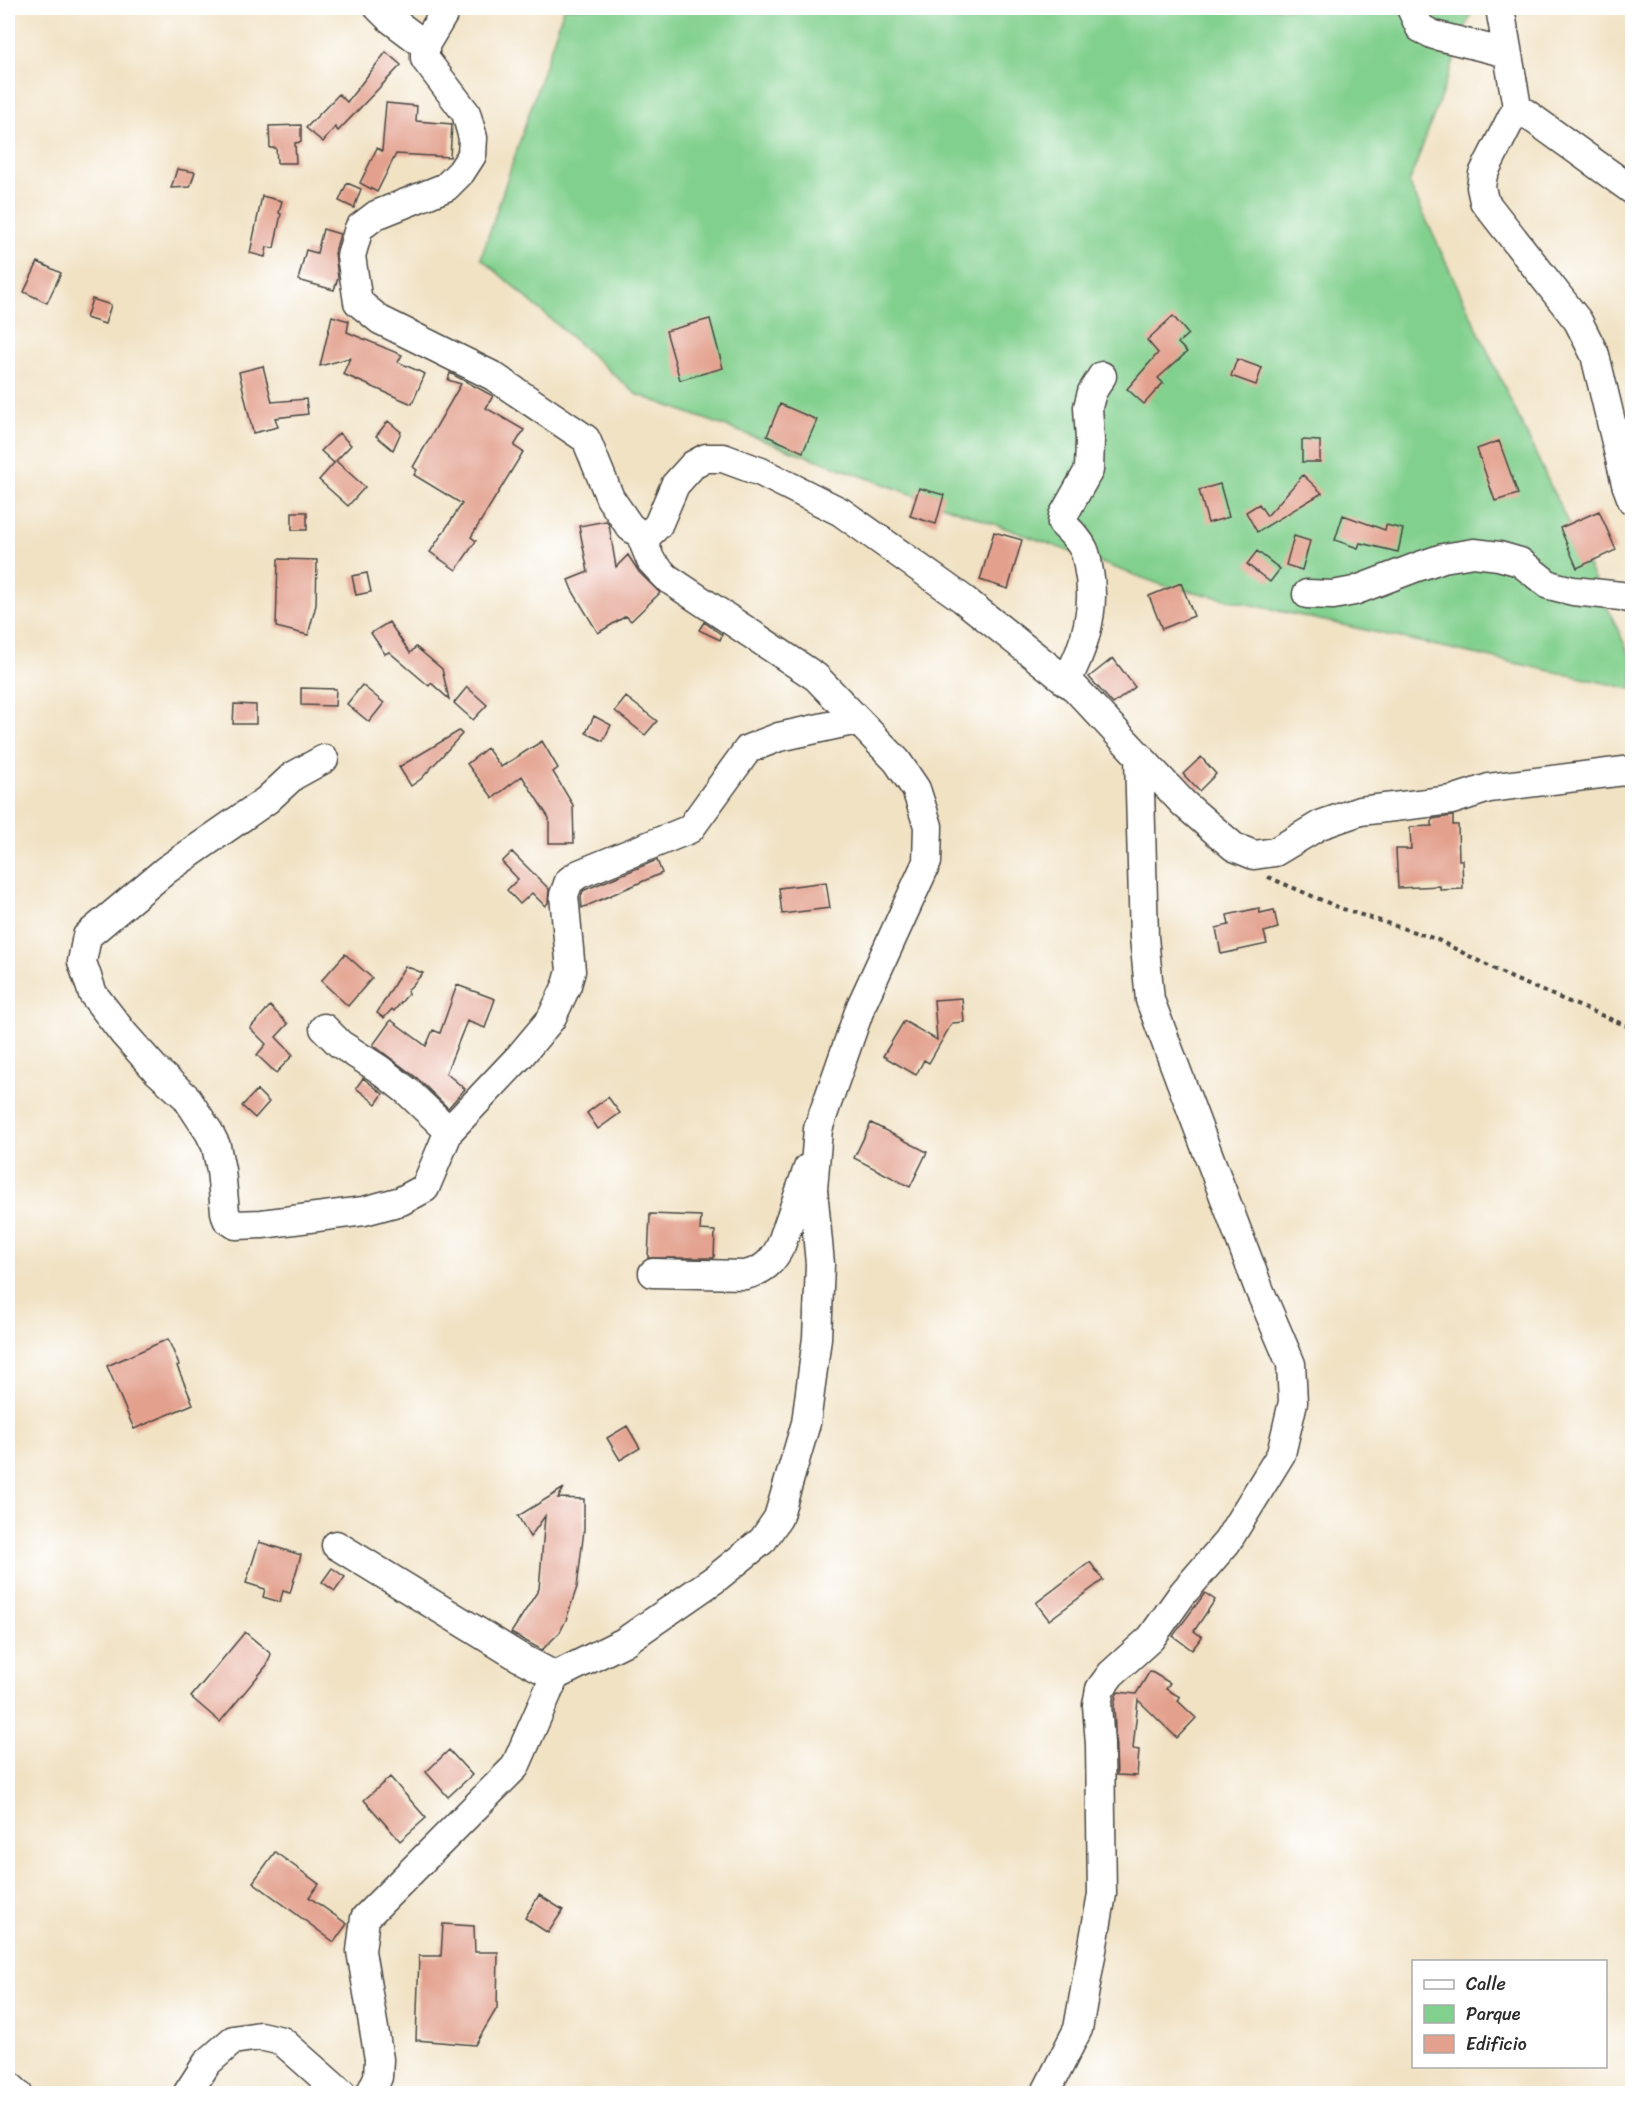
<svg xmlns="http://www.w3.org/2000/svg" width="1640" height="2101" font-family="Sriracha,sans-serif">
<rect width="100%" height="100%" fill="#fff"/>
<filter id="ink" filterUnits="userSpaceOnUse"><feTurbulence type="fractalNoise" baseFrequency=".0167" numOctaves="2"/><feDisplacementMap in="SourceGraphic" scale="12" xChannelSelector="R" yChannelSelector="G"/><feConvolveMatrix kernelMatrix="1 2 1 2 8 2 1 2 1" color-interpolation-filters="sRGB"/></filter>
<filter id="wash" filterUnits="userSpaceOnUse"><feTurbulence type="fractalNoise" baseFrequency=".008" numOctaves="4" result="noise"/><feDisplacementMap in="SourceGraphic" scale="24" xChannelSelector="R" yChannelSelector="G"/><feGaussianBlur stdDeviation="1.35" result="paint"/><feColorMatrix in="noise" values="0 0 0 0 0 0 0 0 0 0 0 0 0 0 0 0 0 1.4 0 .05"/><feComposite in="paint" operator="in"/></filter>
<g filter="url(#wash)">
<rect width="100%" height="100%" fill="#f1e2c4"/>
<path fill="#82d08e" stroke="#567e5c" stroke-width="1.5" d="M564 8H1473L1409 183 1632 660V689L1162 585 636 394 481 258Z"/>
<g id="blocks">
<path fill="#e3a08d" d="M386 52 401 65 338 131 335 127 323 142 306 128 339 94 347 102Z
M386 103 417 106 416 121 452 124 450 157 396 154 377 192 360 183 377 148 382 151Z
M301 125V142L295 143 296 163H277L276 148H270L269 126Z
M177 169 195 172 190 187 171 188Z
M347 183 361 189 354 208 339 201Z
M262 196 282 201 279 213 281 214 274 248 267 247 265 257 250 253Z
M323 229 340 234 335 252 338 278 334 290 298 280 306 250 317 253Z
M38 262 61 273 47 303 24 292Z
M92 299 111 305 105 324 86 318Z
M332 316 349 321 347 332 402 355 398 362 425 374 412 404 343 374 350 358 320 366Z
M1173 316 1188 334 1178 343 1187 352 1158 378 1163 383 1144 404 1127 389 1158 353 1147 340Z
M710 319 723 368 680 380 666 331Z
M1237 359 1262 368 1256 385 1231 376Z
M263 366 272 402 306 399 308 414 275 418 278 427 253 433 239 372Z
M450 373 493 396 486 408 524 430 514 446 523 452 471 537 476 541 456 570 430 552 462 504 414 475 417 470 413 467 461 384 448 380Z
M780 404 817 420 803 452 767 436Z
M388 421 401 432 393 450 376 436Z
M339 433 351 445 336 461 365 487 348 506 319 480 335 462 334 463 321 451Z
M1302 440 1320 441V462H1302Z
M1499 441 1518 494 1495 501 1477 449Z
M1303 475 1322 493 1257 532 1246 512 1259 504 1267 516Z
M1220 484 1229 517 1208 523 1199 490Z
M919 488 944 495 936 524 910 516Z
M1599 511 1616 550 1577 568 1560 528Z
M292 512H307V530H292Z
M1343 515 1385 530 1386 525 1403 529 1398 552 1360 543 1358 548 1335 540Z
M606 521 609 525 616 567 628 555 639 572 660 593 631 621 626 616 598 633 572 590 568 580 588 572 579 526Z
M994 532 1022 540 1008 589 980 580Z
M1294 536 1310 541 1302 570 1286 565Z
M1257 551 1280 569 1270 582 1247 564Z
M278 559 317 560 316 605 308 635 276 627Z
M367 573 371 592 356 595 352 576Z
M1181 583 1194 616 1162 629 1149 596Z
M389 622 410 653 416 647 442 669 449 699 431 683 429 686 389 652 385 654 371 633Z
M704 622 722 635 720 640 699 630Z
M1113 658 1135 687 1113 704 1089 677Z
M362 685 384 703 369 722 347 704Z
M467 687 487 705 473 720 454 703Z
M301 688 336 689 335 706 301 705Z
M626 697 657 721 645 735 615 711Z
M234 704 256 705V724H233Z
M594 716 611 725 603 741 586 733Z
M459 731 462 734 421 779 411 786 399 767Z
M542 741 558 768 553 772 573 805 574 843H549V818L522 776 493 798 467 764 487 748 501 767Z
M1201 757 1216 774 1199 791 1183 774Z
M1453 816V825H1458L1459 860H1462L1463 889 1440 890V886L1398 888 1396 849H1411L1410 827 1432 826V819Z
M512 852 549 889 548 903 545 906 532 893 520 904 507 890 518 879 502 862Z
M657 860 662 873 582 908 581 897 583 891 587 889Z
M826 882 830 908 782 914 779 888Z
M1259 908 1260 913 1274 910 1278 928 1264 932 1267 944 1221 954 1216 928 1229 925 1227 915Z
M345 954 372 978 348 1006 321 981Z
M405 966 423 973 407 991 409 993 394 1011 392 1009 384 1018 377 1013Z
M457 985 495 999 485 1028 467 1021 446 1073 465 1089 448 1108 417 1078 373 1045 391 1020 426 1046 433 1030 440 1033Z
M962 998 964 1022 952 1023 929 1063 924 1060 916 1075 883 1056 904 1021 937 1040 934 1000Z
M270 1006 288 1024 276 1037 293 1055 276 1073 257 1055 266 1044 250 1028Z
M363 1078 383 1094 376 1104 356 1088Z
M257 1090 269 1102 255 1118 242 1106Z
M608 1097 620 1113 598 1129 587 1113Z
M871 1123 927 1152 910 1187 854 1158Z
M650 1214 701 1216 700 1230 715 1231 714 1258H648Z
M168 1339 179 1365 177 1366 193 1404 134 1429 107 1366Z
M627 1426 640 1448 620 1460 607 1438Z
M564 1488 558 1498 584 1499V1530L577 1587 566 1620 560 1632 542 1650 511 1633 539 1589 545 1516 530 1537 518 1516Z
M259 1542 301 1555 290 1593 283 1591 280 1602 263 1597 265 1589 246 1583Z
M1090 1562 1103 1580 1049 1620 1036 1603Z
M332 1568 345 1577 335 1591 322 1582Z
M1205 1593 1215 1600 1194 1631 1202 1637 1192 1650 1173 1636Z
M245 1632 271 1654 267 1665 220 1722 191 1697Z
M1150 1671 1170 1683 1166 1689 1180 1697 1178 1701 1196 1718 1177 1738 1138 1700 1133 1749 1139 1750 1137 1776 1117 1775 1114 1706 1116 1696 1118 1692 1136 1694Z
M449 1750 472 1775 448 1797 426 1772Z
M390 1777 426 1818 400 1841 364 1800Z
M275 1852 319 1884 309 1897 347 1924 334 1942 253 1882Z
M539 1895 563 1910 548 1933 525 1918Z
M443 1924 474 1926 475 1952H498L497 2008 475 2045 416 2040 419 1956H441Z"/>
</g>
</g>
<g filter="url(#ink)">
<use href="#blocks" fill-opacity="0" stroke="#494642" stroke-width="1.5"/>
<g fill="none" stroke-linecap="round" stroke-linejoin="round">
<g stroke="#494642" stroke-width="31">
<path id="minor" d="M379 8 389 18 425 45
M447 8 425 45V59L466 113 473 138 472 155 461 172 446 187 376 215 359 228 351 256 358 302 380 320 493 376 586 439 610 498 630 527 640 534H649L658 525 675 485 693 465 706 458H723L761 472 841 512 963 599 1075 688 1183 803 1234 847 1254 855 1275 852 1320 825 1360 811 1452 800 1489 788 1632 770
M1411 8 1420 28 1434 35 1507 53
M1500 8 1517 107 1483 174 1481 187 1484 201 1578 321 1595 355 1626 484 1632 500
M1517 107 1632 190
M1307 594 1333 595 1354 591 1417 567 1443 558 1474 553 1499 556 1520 562 1549 585 1573 591 1621 596 1632 599
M1066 682C1086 645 1097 607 1088 566 1087 560 1086 553 1083 548 1078 538 1070 531 1062 523L1063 516 1089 470 1090 440 1088 407 1092 392 1102 376
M324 759 293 776 267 800 166 870 87 936 82 962 93 994 124 1034 157 1071 186 1097 209 1132 216 1146 221 1170 225 1212 227 1219 236 1225 262 1224 364 1211 401 1201 425 1188 449 1131 520 1056 551 1019 567 985 571 971 564 895 569 881 579 874 690 829 748 749 779 737 857 720
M324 1028 340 1044 379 1069 407 1091 449 1131
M653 1273 745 1275C763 1271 773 1262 781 1245L808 1168
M336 1545 519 1657 555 1676
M8 2085 18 2094
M187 2094 207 2063 233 2040 260 2036 282 2041 342 2094
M370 2094 378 2077 379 2059 361 1951 365 1918 515 1767 555 1676 624 1642 715 1579 763 1540 778 1518 806 1423 817 1338 820 1264 813 1189 818 1129 861 1006 927 862 928 826 916 789 897 761 816 677 667 578 651 561 640 534
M1045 2094 1078 2029 1102 1894 1100 1744 1097 1705 1100 1689 1111 1674 1151 1638 1183 1593 1227 1542 1281 1454 1293 1402 1291 1364 1259 1289 1150 1000 1144 937 1139 756"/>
</g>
<path stroke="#494642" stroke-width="4" stroke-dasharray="4.5 4.5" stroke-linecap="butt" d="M1268 877 1340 908 1436 939 1514 979 1632 1028"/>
<use href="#minor" stroke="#fff" stroke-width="28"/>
</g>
</g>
<rect width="1640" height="2101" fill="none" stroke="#fff" stroke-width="30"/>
<rect x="1412" y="1960" width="195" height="108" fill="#ffffff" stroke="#aaaaaa" stroke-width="1.5"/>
<rect x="1424" y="1980" width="30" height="9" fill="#ffffff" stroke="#aaaaaa" stroke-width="1.5"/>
<text x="1466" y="1990" font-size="18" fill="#2b2b2b">Calle</text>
<rect x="1424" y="2005" width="30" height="18" fill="#82d08e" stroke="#aaaaaa" stroke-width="1.5"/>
<text x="1466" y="2020" font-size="18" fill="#2b2b2b">Parque</text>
<rect x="1424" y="2035" width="30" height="18" fill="#e3a08d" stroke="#aaaaaa" stroke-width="1.5"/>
<text x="1466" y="2050" font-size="18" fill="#2b2b2b">Edificio</text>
</svg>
